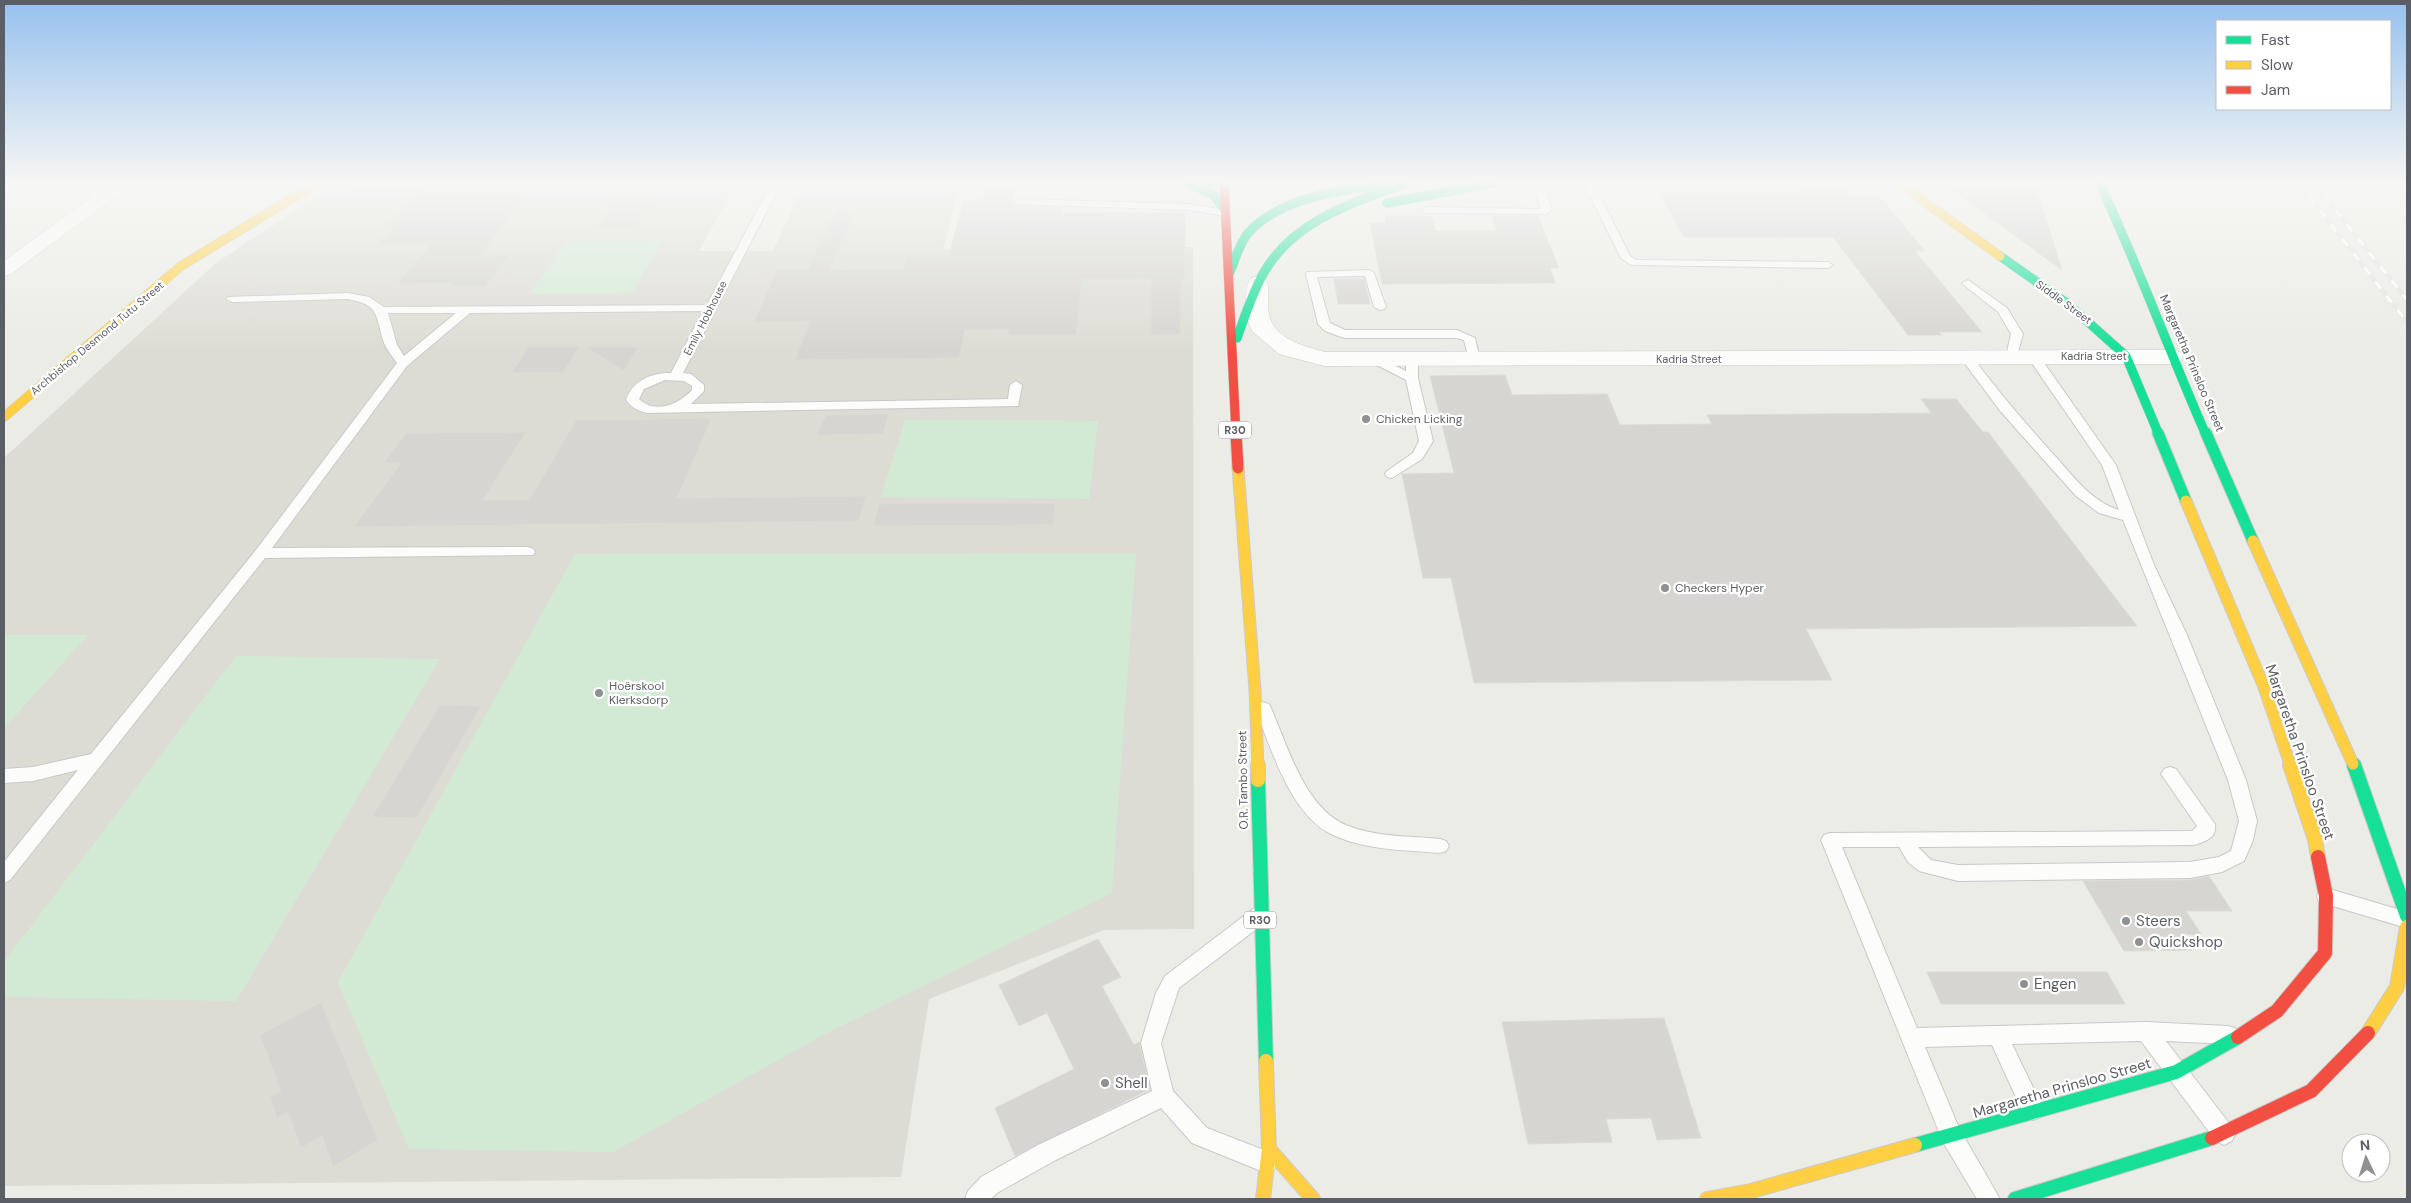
<svg xmlns="http://www.w3.org/2000/svg" width="2411" height="1203" font-family="'DM Sans',sans-serif">
<rect width="100%" height="100%" fill="#ecece6"/>
<path fill="#dddcd4" d="M352 190 732 192 699 251H773L800 193 958 192 943 249 1193 247 1194 929 1104 930 929 999 901 1177 4 1186V458L216 263 313 199Z"/>
<path fill="#d2ead3" d="M663 241 632 293 529 294 566 242Z
M905 420 1098 421 1089 499 881 497Z
M1136 553 1112 893 823 1035 613 1152 409 1149 338 982 575 554Z
M4 635H88L4 728Z
M236 656 440 659 236 1001 4 997V962Z"/>
<path fill="#d6d5d1" stroke="#dcdbd6" d="M1948 187 2029 188 2037 190 2062 270Z
M985 190H1015L1012 206 1063 208 1062 213H1185V279H1181L1180 334 1151 335V278L1082 279 1076 335H1008L1009 329 965 330 959 358 795 360 810 321 754 322 777 270 808 269 837 207 854 214 829 270 903 269 907 256 949 255 964 200H982Z
M1801 190H1845L1850 197H1880L1925 251H1915L1982 332H1939L1941 335H1908L1833 237H1684L1660 193 1803 192Z
M527 194 480 256 510 255 485 287H451L454 283 397 284 431 244 377 245 395 226H387L417 195Z
M615 204H652L636 228H597Z
M1385 216H1431L1436 231H1497L1492 216H1538L1559 268H1550L1555 283 1382 284 1370 223H1386Z
M1334 279H1364L1370 304H1338Z
M529 347H579L563 373H511Z
M586 347H638L624 371Z
M1505 375 1512 395 1607 394 1620 425 1712 424 1707 415 1931 413 1921 399H1956L1983 432H1988L2137 626 1806 629 1832 680 1474 683 1451 578H1423L1402 474 1454 473 1430 376Z
M889 414 883 434 816 435 826 415Z
M712 418 677 498 866 496 859 521 354 527 401 463H384L406 433 526 432 483 500 530 499 576 420Z
M1055 503 1053 525 873 526 879 504Z
M440 705 481 706 417 818 372 817Z
M2209 876 2232 911H2186L2201 934 2182 935 2192 950 2124 951 2083 881 2190 880Z
M1098 939 1121 977 1102 986 1134 1045 1139 1042 1150 1089 1015 1156 995 1108 1074 1069 1047 1013 1019 1026 999 985Z
M1927 972H2107L2125 1004H1941Z
M321 1002 378 1140 333 1167 322 1136 301 1148 288 1112 277 1118 270 1097 281 1091 260 1035Z
M1664 1018 1701 1138 1657 1140 1651 1118 1606 1119 1612 1142 1528 1144 1502 1022Z"/>
<g fill="none" stroke-linecap="round" stroke-linejoin="round">
<g stroke="#c8c8c8" stroke-width="2">
<path id="lane" d="M772 182H782L683 373 691 374 704 385V391L691 404 1008 399 1010 385 1016 381 1022 385 1018 406 647 413C638 411 631 407 626 400 632 381 652 372 671 373L703 311 470 313 407 366 272 548 528 547 533 549 535 552 533 555 265 558 10 880 4 883V862L78 770 33 781 4 783V769L33 767 91 754 256 550 397 363C393 357 387 350 384 343 375 316 381 305 348 299L232 302 226 299 228 297 348 293 369 297 384 307 707 305ZM388 313H456L404 356 397 345ZM665 380 684 381 692 386V390C678 405 655 414 639 399L644 389Z
M1532 182H1542L1552 209 1547 214 1426 213 1421 210 1426 207 1541 209Z
M1583 182H1593L1630 256 1637 260 1828 262 1833 265 1828 268 1631 265 1621 258Z
M1019 199 1189 204 1225 210 1230 213 1225 216 1189 210 1015 204 1014 202Z
M1369 270 1374 273 1386 307 1384 309 1380 310 1374 307 1365 276 1317 277 1330 323 1345 330H1457L1475 338 1480 360 1478 363H1470L1464 340 1456 338H1344L1325 331 1318 324 1306 274 1307 272Z
M1968 280 2007 308 2023 334 2016 359H2008L2006 356 2011 334 1998 312 1964 285 1962 283Z
M2033 352 2037 353 2116 465 2154 565 2187 635 2246 780 2257 821 2253 840 2244 861 2222 872 2190 878 1958 881 1919 871 1908 862 1899 847H1842L1917 1028 2146 1022 2228 1026 2235 1028 2238 1035 2235 1042 2228 1044 2166 1041 2232 1127 2235 1134 2232 1141 2224 1145 2216 1141 2141 1041 2012 1044 2044 1110 2041 1117 2033 1120 2025 1117 1992 1045 1925 1047 1959 1128 2000 1199H1977L1943 1142 1821 840 1824 835 1830 833 2192 831 2197 826 2161 774 2164 769 2170 767 2176 769 2215 824C2217 838 2206 841 2194 845L1918 847 1931 860 1958 865 2190 862 2219 857 2231 851 2239 821 2228 780 2123 520 2099 513 2076 496 2001 412 1960 357 1966 353 1970 354C1997 390 2025 423 2055 456 2073 476 2092 502 2119 510L2102 465 2027 356Z
M1412 356 1418 360V378L1433 441 1422 459 1392 478 1387 477 1385 474 1387 471 1413 453 1419 441 1406 380 1369 361 1371 358H1379L1406 371V360Z
M1263 702 1269 704 1271 708C1287 745 1305 808 1346 825 1374 837 1410 836 1440 839L1446 841 1449 846 1446 851 1440 853C1405 850 1363 850 1331 834 1290 814 1271 748 1255 708L1257 704Z
M2326 888 2407 912V928L2319 902 2317 896 2319 890Z
M1260 907 1267 909 1269 915 1267 921 1179 988 1161 1043 1173 1091 1207 1128 1274 1154 1277 1162 1274 1170 1266 1173 1192 1143 1161 1108 1054 1161 997 1193 991 1199H965L968 1191 981 1177 1038 1145 1152 1091 1141 1043 1156 993 1165 976 1253 909Z"/>
</g>
<g stroke="#c8c8c8" stroke-width="1">
<path id="street" d="M124 182H165L162 186 140 188 116 196 11 274 4 276V261L104 188Z
M1258 276 1265 278C1270 285 1268 296 1268 304 1267 337 1299 345 1325 352L2172 350 2180 352 2183 357 2180 362 2172 364 1324 366 1279 354 1252 331C1245 319 1243 289 1251 278Z"/>
</g>
<g stroke="#cacbcb" stroke-width="10">
<path id="fast-far2" d="M1185 182 1214 195 1225 210
M1188 182H1225
M2099 182C2138 265 2169 351 2206 435
M1387 203 1498 182
M2000 256 2068 304 2126 356 2159 435
M1229 274C1235 261 1239 243 1249 232 1285 193 1357 188 1407 182
M1237 338C1245 316 1252 294 1263 274 1293 220 1355 202 1409 182"/>
</g>
<g stroke="#cacbcb" stroke-width="13">
<path id="fast-far1" d="M2158 433 2186 501
M2206 433 2253 541
M2353 764 2354 767"/>
</g>
<g stroke="#cacbcb" stroke-width="16">
<path id="fast" d="M2354 765 2407 916
M1258 780 1266 1061
M1915 1145 2176 1072 2238 1037
M2015 1199 2212 1138"/>
</g>
<g stroke="#cacbcb" stroke-width="10">
<path id="slow-far2" d="M1901 182 1930 206 2000 256
M4 417 181 266 319 182"/>
</g>
<g stroke="#cacbcb" stroke-width="13">
<path id="slow-far1" d="M1238 468 1255 690 1258 767
M2186 501 2264 687 2291 767
M2253 541 2353 764"/>
</g>
<g stroke="#cacbcb" stroke-width="16">
<path id="slow" d="M1258 765V780
M2290 765 2315 839 2318 857
M2368 1033 2397 987 2407 927
M1269 1149 1313 1199
M1263 1199 1269 1149 1266 1061
M1707 1199 1751 1191 1915 1145"/>
</g>
<g stroke="#cacbcb" stroke-width="10">
<path id="jam-far2" d="M1224 182 1236 435"/>
</g>
<g stroke="#cacbcb" stroke-width="13">
<path id="jam-far1" d="M1236 433 1238 468"/>
</g>
<g stroke="#cacbcb" stroke-width="16">
<path id="jam" d="M2238 1037 2277 1011 2325 953 2326 896 2318 857
M2212 1138 2311 1091 2368 1033"/>
</g>
<use href="#lane" fill="#fcfcfb" fill-rule="evenodd"/>
<use href="#street" fill="#fcfcfb" fill-rule="evenodd"/>
<use href="#fast-far2" stroke="#16e098" stroke-width="9"/>
<use href="#fast-far1" stroke="#16e098" stroke-width="11"/>
<use href="#fast" stroke="#16e098" stroke-width="14"/>
<use href="#slow-far2" stroke="#ffcf43" stroke-width="9"/>
<use href="#slow-far1" stroke="#ffcf43" stroke-width="11"/>
<use href="#slow" stroke="#ffcf43" stroke-width="14"/>
<use href="#jam-far2" stroke="#f24e42" stroke-width="9"/>
<use href="#jam-far1" stroke="#f24e42" stroke-width="11"/>
<use href="#jam" stroke="#f24e42" stroke-width="14"/>
<g stroke="#e4e4e3" stroke-width="4.5">
<path id="rail" d="M2298 182 2407 322
M2313 182 2407 300"/>
</g>
<use href="#rail" stroke="#fff" stroke-width="3" stroke-dasharray="9" stroke-linecap="butt"/>
</g>
<linearGradient id="sky" x2="0" y2="1"><stop stop-color="#95c1ee"/><stop offset="0.52" stop-color="#f6f6f4"/><stop offset="1" stop-color="#f6f6f4" stop-opacity="0"/></linearGradient>
<rect width="2411" height="350" fill="url(#sky)"/>
<g fill="#8e9092" stroke="#fff" stroke-width="2">
<circle cx="1366" cy="419" r="5"/>
<circle cx="1665" cy="588" r="5"/>
<circle cx="599" cy="693" r="5"/>
<circle cx="2126" cy="921" r="5"/>
<circle cx="2139" cy="942" r="5"/>
<circle cx="2024" cy="984" r="5"/>
<circle cx="1105" cy="1083" r="5"/>
</g>
<g text-anchor="middle" stroke-width="4.5" stroke-linejoin="round" paint-order="stroke">
<g font-size="11" fill="#5b5e65" stroke="#fff">
<text transform="translate(2064 302) rotate(36)" y="4">Siddle Street</text>
<text transform="translate(705 318) rotate(-63)" y="4">Emily Hobhouse</text>
<text transform="translate(97 338) rotate(-40)" y="4">Archbishop Desmond Tutu Street</text>
<text x="2094" y="360">Kadria Street</text>
<text x="1689" y="363">Kadria Street</text>
</g>
<g fill="#fff" stroke="#8c8e93" stroke-width="1">
<rect x="1219" y="421.5" width="32" height="17" rx="4"/>
<rect x="1244" y="911.5" width="32" height="17" rx="4"/>
</g>
<g font-size="11" font-weight="bold" fill="#5b5e65">
<text x="1235" y="434">R30</text>
<text x="1260" y="924">R30</text>
</g>
<g font-size="12" fill="#5b5e65" stroke="#fff">
<text transform="translate(2192 363) rotate(67)" y="4">Margaretha Prinsloo Street</text>
<text transform="translate(1243 780) rotate(-91)" y="4">O.R. Tambo Street</text>
</g>
<g font-size="12" fill="#5b5e65" stroke="#fff" text-anchor="start">
<text x="1376" y="423">Chicken Licking</text>
<text x="1675" y="592">Checkers Hyper</text>
<text x="609" y="690">Hoërskool<tspan x="609" dy="14">Klerksdorp</tspan></text>
</g>
<g font-size="15" fill="#5b5e65" stroke="#fff">
<text transform="translate(2300 752) rotate(71)" y="5">Margaretha Prinsloo Street</text>
<text transform="translate(2062 1088) rotate(-16)" y="5">Margaretha Prinsloo Street</text>
</g>
<g font-size="15" fill="#5b5e65" stroke="#fff" text-anchor="start">
<text x="2136" y="926">Steers</text>
<text x="2149" y="947">Quickshop</text>
<text x="2034" y="989">Engen</text>
<text x="1115" y="1088">Shell</text>
</g>
</g>
<rect width="2411" height="1203" fill="none" stroke="#5b5e65" stroke-width="10"/>
<rect x="2216" y="20" width="175" height="90" fill="#ffffff" stroke="#bdbfc1"/>
<rect x="2226" y="36" width="25" height="8" fill="#16e098" stroke="#bdbfc1"/>
<text x="2261" y="45" font-size="15" fill="#5b5e65">Fast</text>
<rect x="2226" y="61" width="25" height="8" fill="#ffcf43" stroke="#bdbfc1"/>
<text x="2261" y="70" font-size="15" fill="#5b5e65">Slow</text>
<rect x="2226" y="86" width="25" height="8" fill="#f24e42" stroke="#bdbfc1"/>
<text x="2261" y="95" font-size="15" fill="#5b5e65">Jam</text>
<g transform="translate(2366 1158) rotate(356)"><circle r="24" fill="#ffffff" stroke="#bdbfc1"/>
<path d="M0-4L9 19L0 12L-9 19Z" fill="#8e9092"/>
<text y="-8" font-size="14" font-weight="bold" text-anchor="middle" fill="#5b5e65">N</text>
</g>
</svg>
